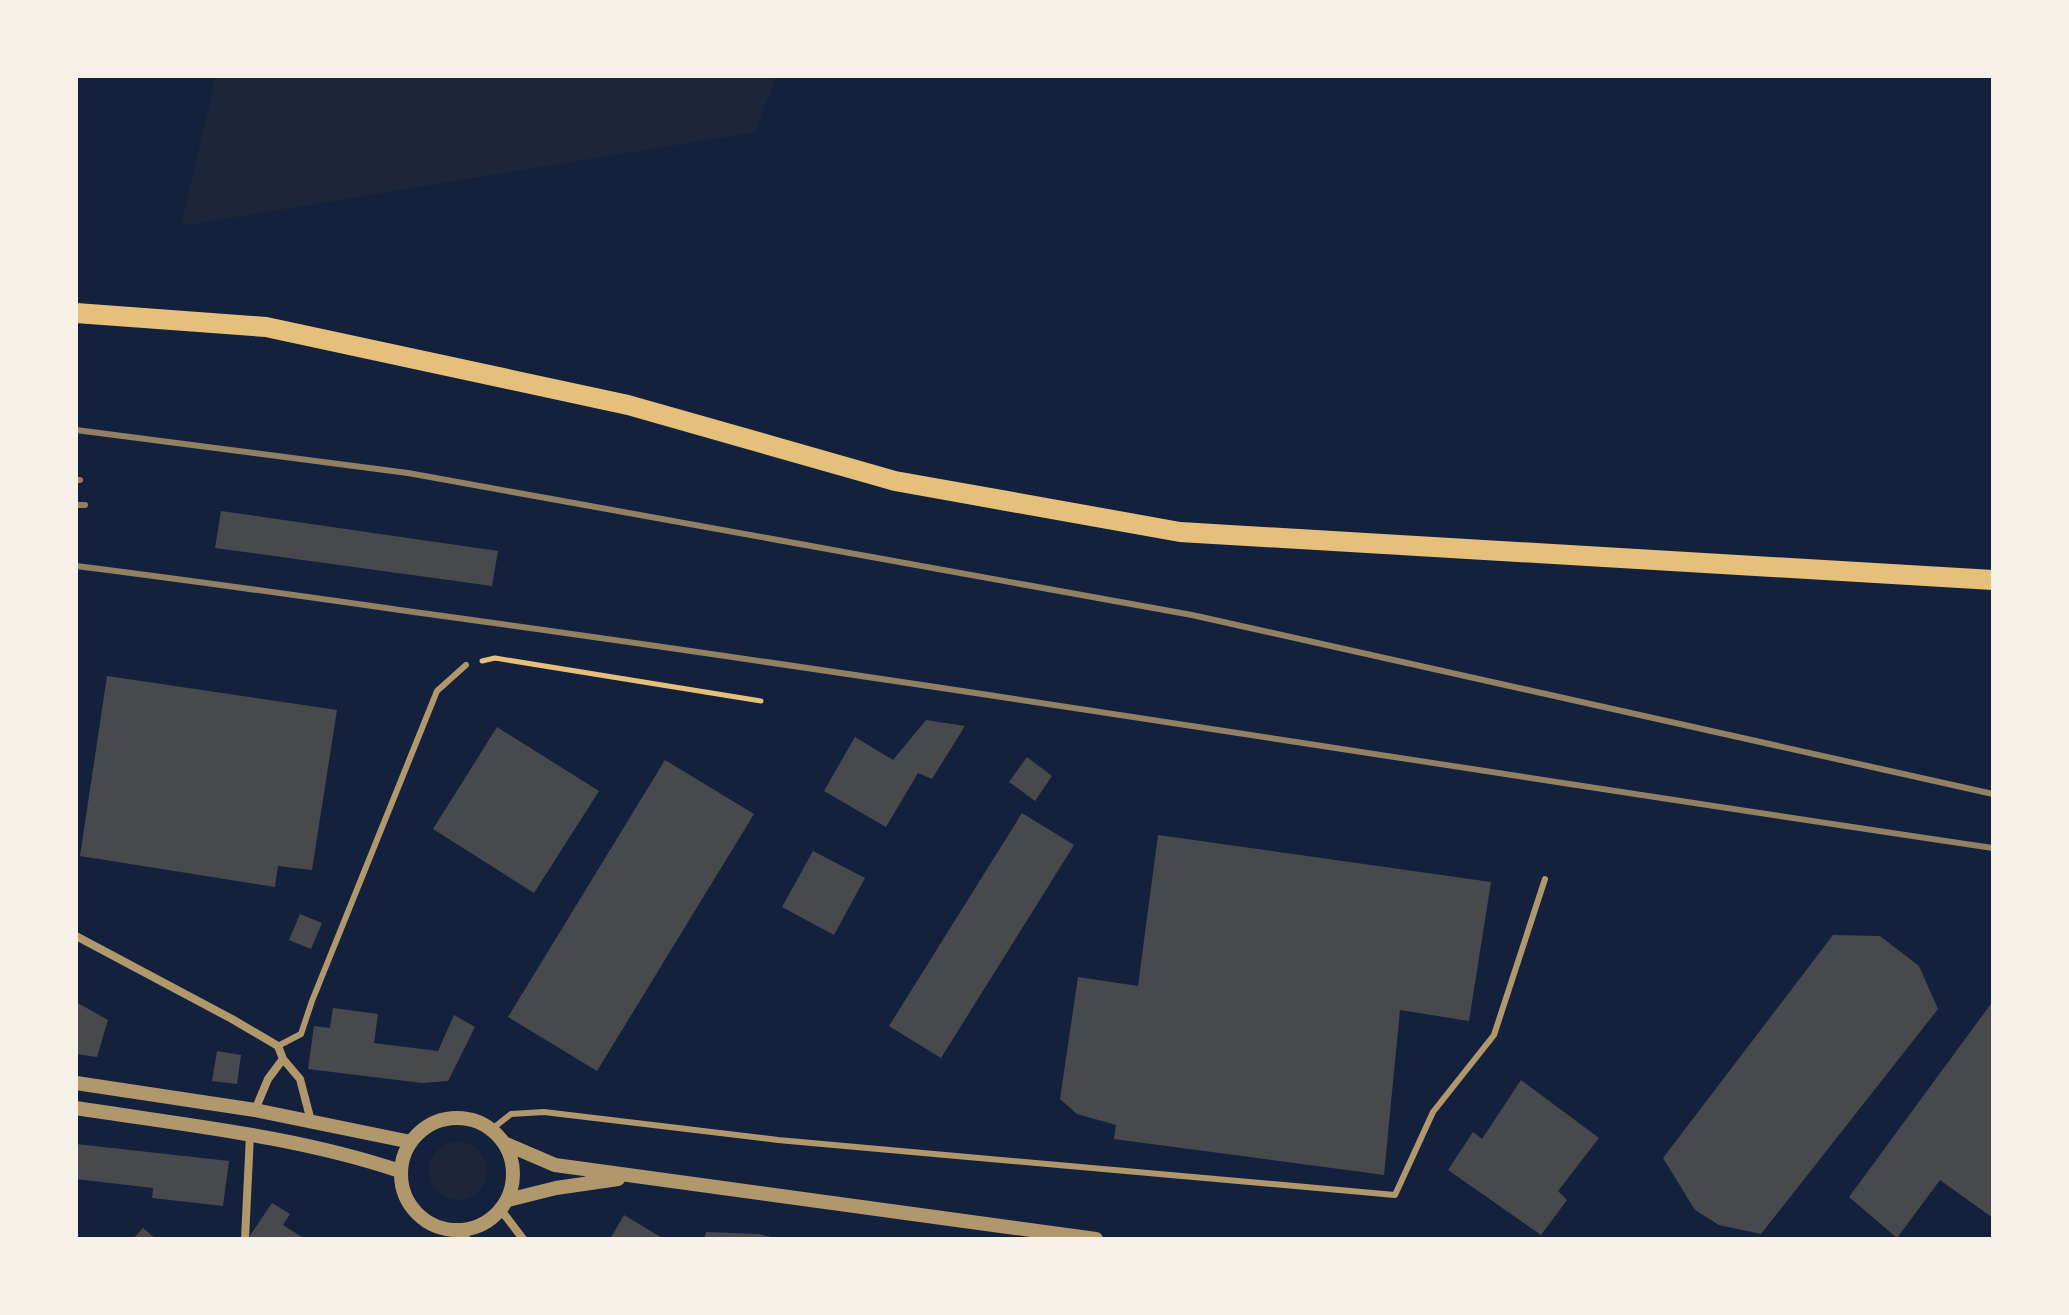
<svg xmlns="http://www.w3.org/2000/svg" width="2069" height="1315" font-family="Helvetica,sans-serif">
<rect width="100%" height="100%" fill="#14213d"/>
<path fill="#1d2539" d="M216 76H776L755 132 181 226Z
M429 1171a29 29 0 1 1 58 0a29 29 0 1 1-58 0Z"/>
<path fill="#48494c" d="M221 511 498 551 492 586 215 548Z
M107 676 337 710 312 870 278 866 275 887 80 856Z
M926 720 965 726 932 779 918 773 886 827 824 791 855 737 893 760Z
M497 727 599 791 534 893 433 829Z
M1027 757 1052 776 1035 801 1009 782Z
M665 760 754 814 597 1071 508 1017Z
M1022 813 1074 845 941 1058 889 1026Z
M1158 835 1491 882 1469 1021 1400 1010 1384 1175 1114 1139 1116 1125 1077 1114 1060 1099 1078 977 1138 986Z
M813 851 865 878 834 935 782 907Z
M300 914 322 923 311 949 289 940Z
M1833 935 1880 936 1919 966 1938 1009 1761 1234 1719 1225 1695 1210 1663 1158Z
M1993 1001V1218L1940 1180 1897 1238 1849 1197Z
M76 1002 108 1020 97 1057 76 1054Z
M333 1008 378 1014 374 1043 438 1051 454 1015 475 1027 448 1081 422 1083 308 1069 314 1026 330 1028Z
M217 1051 241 1055 237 1084 212 1081Z
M1521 1080 1599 1138 1558 1191 1567 1200 1541 1235 1448 1170 1473 1132 1482 1139Z
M76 1144 229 1161 223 1206 152 1198 153 1188 76 1179Z
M272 1203 290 1214 283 1225 305 1239H252L249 1237Z
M624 1215 664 1239H610Z
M143 1228 156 1239H133Z
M706 1232 759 1234 775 1238 704 1239Z"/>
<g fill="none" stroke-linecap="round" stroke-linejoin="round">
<path stroke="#e5c07b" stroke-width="5" d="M482 661 495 658 761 701"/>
<path stroke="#b1986c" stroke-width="6" d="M278 1046 301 1034 312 1001 437 691 466 665
M492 1129 511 1114 544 1112 778 1140 1395 1195 1433 1112 1494 1035 1545 879"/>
<path stroke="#b1986c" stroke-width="8" d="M76 936 232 1019 278 1046 283 1059 300 1079 311 1121
M255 1110 268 1079 283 1059
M501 1210 523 1239
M455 1231 467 1239
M245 1239 250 1135"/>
<path stroke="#b1986c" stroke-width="14" d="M76 1083 255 1110 411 1142
M76 1108C184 1125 296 1136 400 1171
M401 1174a56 56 0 1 1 112 0a56 56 0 1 1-112 0Z
M506 1144 555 1165 1096 1239
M508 1200 556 1188 618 1179"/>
<path stroke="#e5c07b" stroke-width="20" d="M76 313 266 327 628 405 895 481 1180 532 1993 580"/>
<path stroke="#918062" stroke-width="6" d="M76 430 408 473 1192 615 1993 794
M76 480H80
M76 505H85
M76 566C189 580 301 596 414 612 941 684 1466 770 1993 848"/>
</g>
<rect width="2069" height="1315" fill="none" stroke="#f6f1e7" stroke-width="156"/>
</svg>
